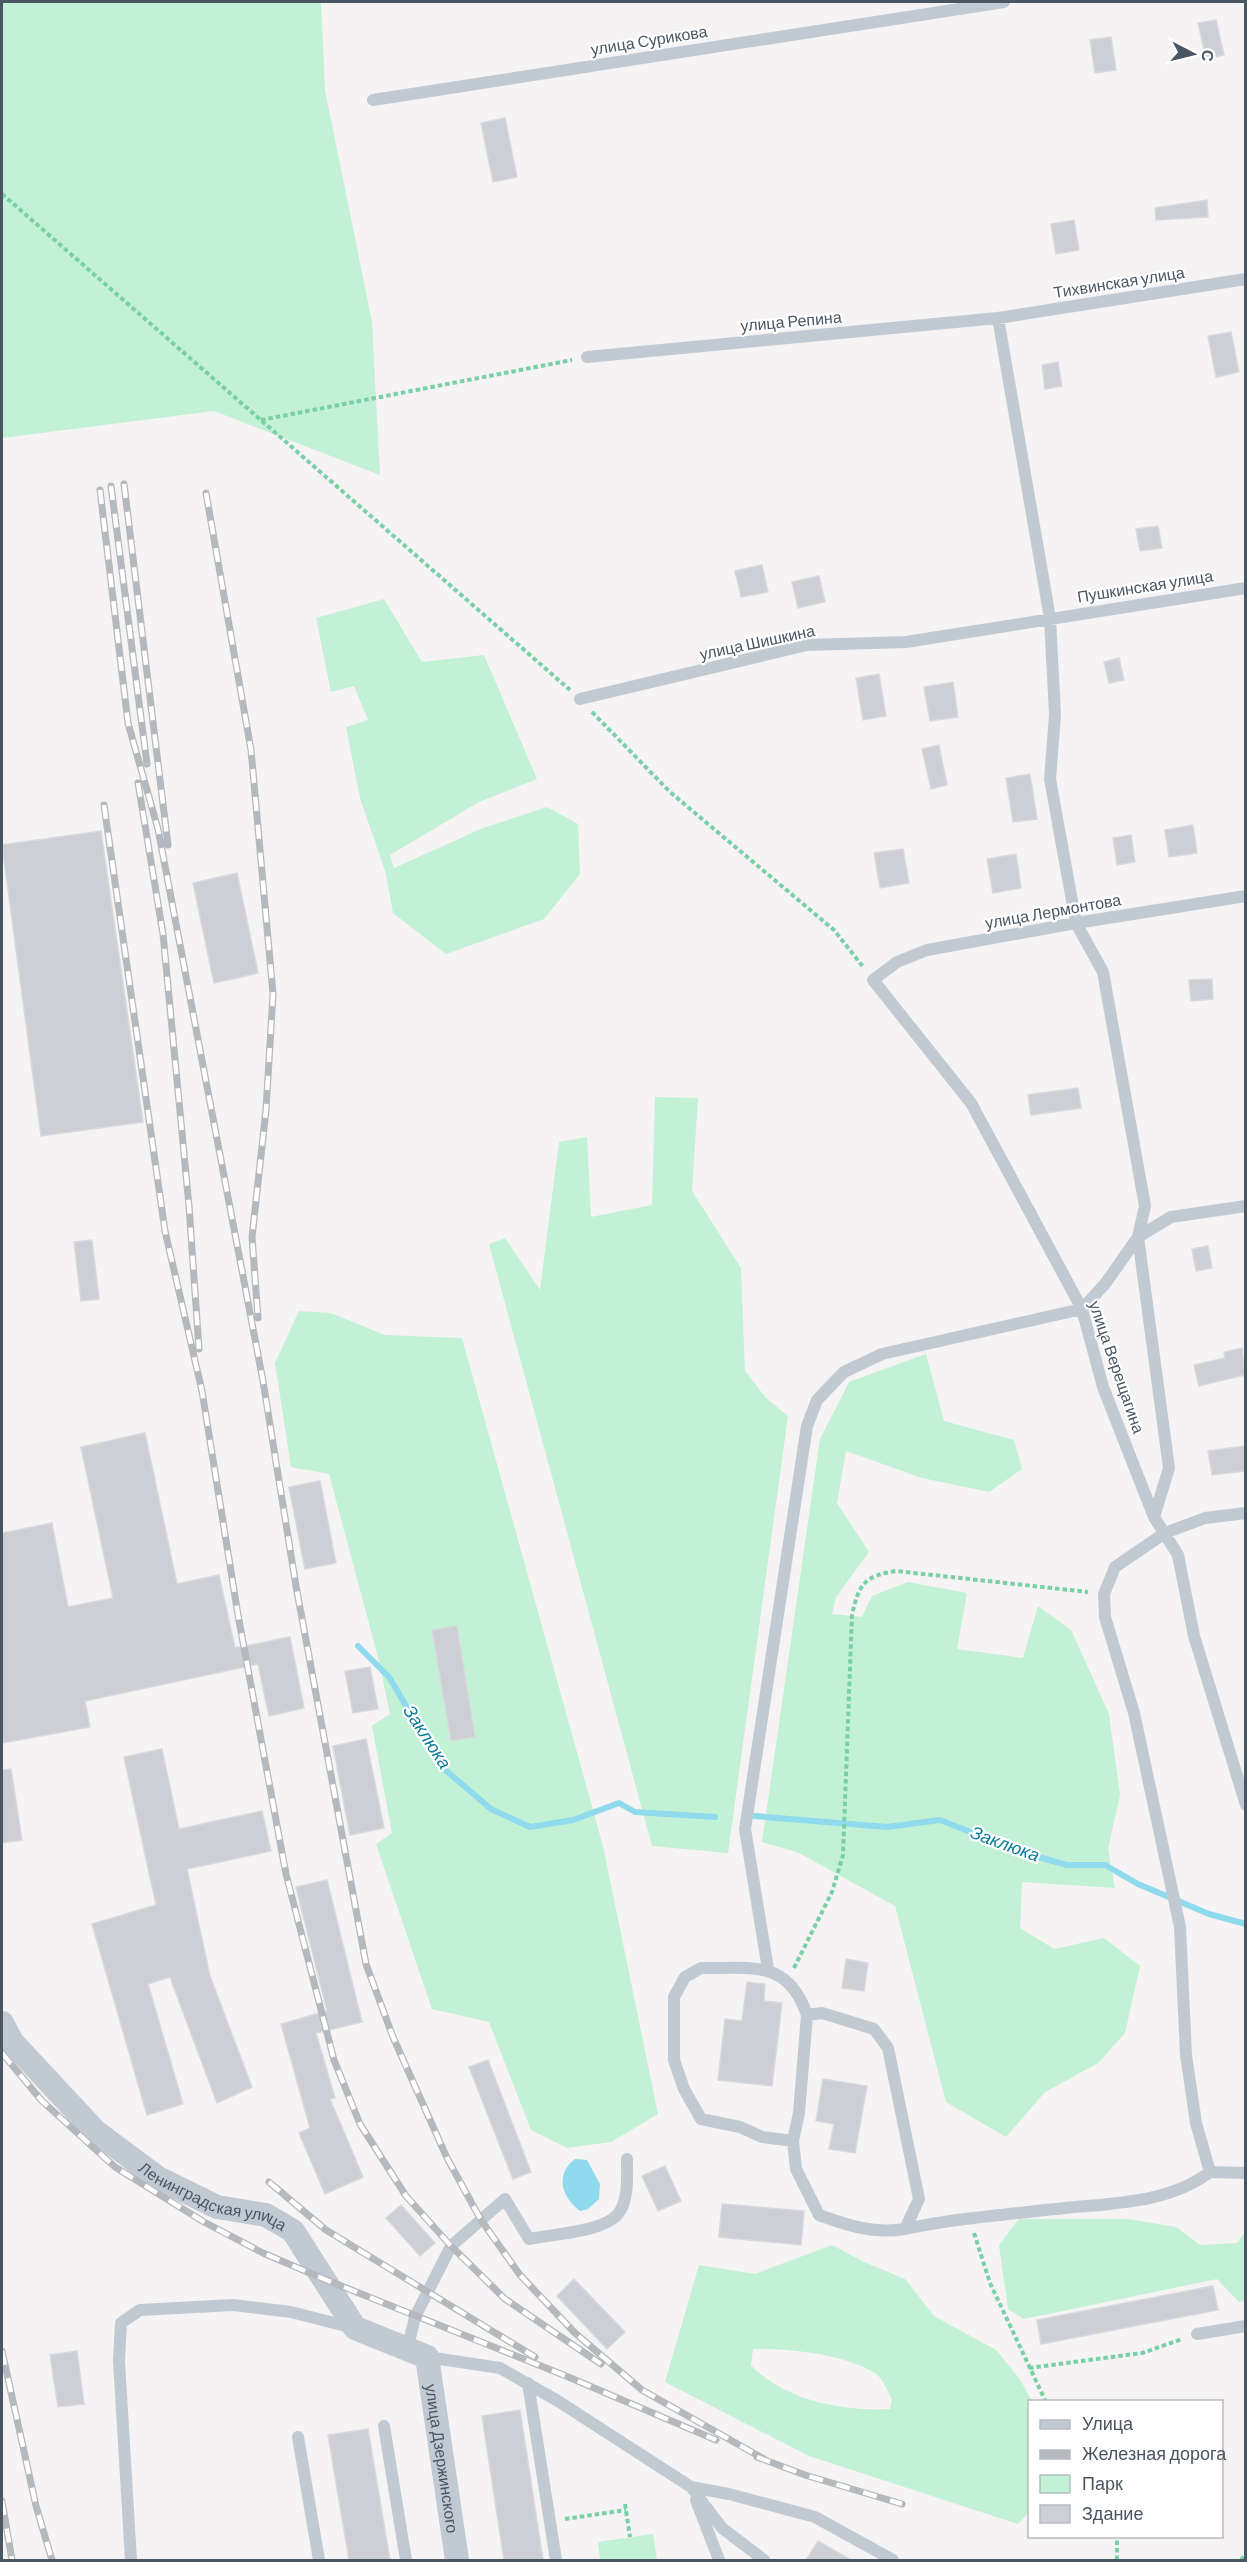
<svg xmlns="http://www.w3.org/2000/svg" width="1247" height="2562" font-family="Barlow,sans-serif">
<rect width="100%" height="100%" fill="#f5f3f3"/>
<path fill="#c3f1d5" fill-rule="evenodd" d="M2 2H321L325 90 372 322 380 475 214 411 2 438Z
M384 599 422 662 484 655 537 779 479 802 390 855 394 868 483 828 547 807 578 824 580 874 544 919 446 954 393 913 386 874 360 798 346 727 368 720 354 686 331 692 316 618Z
M655 1097 698 1098 692 1191 741 1268 745 1371 766 1398 788 1416 728 1853 652 1846 489 1244 505 1238 540 1290 559 1142 587 1137 591 1217 652 1205Z
M299 1311 331 1313 385 1335 462 1338 603 1846 658 2114 611 2142 567 2148 531 2130 489 2022 432 2009 376 1844 392 1833 372 1726 390 1714 378 1657 329 1474 291 1467 275 1363Z
M926 1354 944 1421 1014 1440 1022 1469 989 1492 922 1478 846 1451 837 1503 869 1552 836 1597 832 1614 862 1617 872 1596 908 1582 967 1593 957 1649 1023 1658 1038 1606 1071 1630 1109 1714 1120 1795 1108 1849 1115 1888 1022 1882 1020 1928 1054 1949 1104 1938 1140 1966 1125 2033 1098 2063 1045 2092 1006 2137 946 2102 895 1906 797 1852 762 1842 820 1439 849 1382Z
M1019 2219H1128L1176 2227 1200 2245 1237 2243 1245 2232V2301L1239 2302 1217 2279 1024 2319 1008 2309 999 2245Z
M832 2245 864 2262 905 2279 934 2316 996 2350 1019 2378 1032 2401 1030 2402 1029 2512 1018 2524 809 2456 665 2382 699 2265 755 2274ZM753 2349C788 2348 845 2354 875 2373 883 2378 888 2392 892 2400L890 2409C844 2412 783 2400 751 2365Z
M653 2534 657 2560H600L598 2542Z"/>
<path fill="#90daee" d="M575 2159 587 2160 600 2184 599 2199 588 2209 580 2211C561 2197 555 2174 575 2159Z"/>
<g fill="none" stroke-linecap="round" stroke-linejoin="round">
<path stroke="#90daee" stroke-width="6" d="M358 1646 389 1677 443 1768 491 1809 530 1827 573 1820 619 1803 635 1812 715 1817
M754 1816 887 1827 940 1820 1024 1853 1067 1865H1105L1138 1884 1209 1914 1246 1924"/>
</g>
<path fill="#cdcfd5" stroke="#d7d9de" stroke-width="1.5" d="M1216 20 1224 55 1206 59 1198 23Z
M1111 37 1116 70 1095 73 1090 40Z
M505 118 517 177 493 182 481 123Z
M1207 200 1208 217 1156 220 1155 208Z
M1074 220 1079 250 1056 254 1051 224Z
M1231 332 1239 372 1216 377 1208 336Z
M1058 362 1062 386 1045 389 1042 365Z
M1158 526 1162 548 1140 551 1136 529Z
M762 565 768 592 741 597 735 571Z
M819 576 825 602 798 608 792 582Z
M1119 658 1124 680 1109 683 1104 662Z
M879 674 886 716 863 720 856 678Z
M953 682 958 717 930 721 924 687Z
M939 745 947 785 931 789 922 749Z
M1030 774 1037 819 1013 822 1006 778Z
M1193 825 1197 853 1169 857 1165 830Z
M101 831 143 1122 41 1136 2 845Z
M1131 835 1135 862 1117 865 1113 838Z
M903 849 909 883 880 888 874 853Z
M1016 854 1021 888 993 893 987 859Z
M237 873 258 973 214 983 193 883Z
M1212 979 1213 999 1191 1001 1189 980Z
M1078 1088 1081 1108 1031 1115 1028 1095Z
M92 1240 99 1299 81 1301 74 1242Z
M1208 1246 1212 1268 1196 1271 1192 1249Z
M1242 1348 1245 1375 1199 1386 1194 1365 1225 1358 1224 1352Z
M145 1433 177 1584 219 1575 235 1648 290 1637 304 1708 269 1716 258 1664 85 1701 90 1727 2 1743V1533L52 1523 68 1607 113 1598 81 1447Z
M1245 1446V1471L1212 1475 1208 1451Z
M320 1481 336 1563 305 1569 289 1487Z
M457 1626 475 1737 451 1741 432 1630Z
M370 1667 378 1709 353 1713 345 1671Z
M366 1739 384 1828 350 1835 333 1746Z
M162 1749 179 1829 262 1811 271 1851 187 1869 210 1976 252 2087 217 2103 170 1977 148 1984 183 2104 147 2115 92 1924 156 1905 124 1757Z
M11 1769 22 1840 2 1843V1770Z
M327 1880 362 2022 316 2033 335 2098 330 2099 363 2177 325 2194 299 2133 310 2128 281 2024 327 2011 296 1887Z
M846 1959 868 1963 864 1991 842 1988Z
M747 1982 765 1984 764 2001 782 2003 772 2086 718 2080 725 2019 742 2021Z
M488 2060 531 2172 513 2179 469 2067Z
M823 2079 867 2086 855 2153 829 2149 834 2124 816 2121Z
M665 2166 681 2201 658 2211 642 2176Z
M722 2204 804 2211 801 2245 719 2237Z
M401 2205 435 2243 420 2256 386 2218Z
M574 2279 625 2332 607 2349 557 2296Z
M1213 2286 1218 2310 1041 2344 1037 2320Z
M77 2351 84 2404 58 2407 50 2355Z
M520 2410 543 2560H504L482 2416Z
M368 2429 390 2560H349L328 2435Z
M818 2541 851 2560H806Z"/>
<g fill="none" stroke-linecap="round" stroke-linejoin="round">
<path stroke="#7ad0a6" stroke-width="4" stroke-dasharray="4.5 3" stroke-linecap="butt" d="M2 194 570 690
M261 420 572 360
M592 712 670 792 834 930 864 968
M794 1968 832 1892 843 1855 852 1615C859 1584 864 1576 896 1571L1088 1592
M974 2233 990 2283 1046 2402
M1029 2368 1142 2353 1182 2339
M625 2504 630 2537
M565 2519 626 2510
M1117 2560V2536
M1241 2560 1246 2554"/>
<path stroke="#c1cad2" stroke-width="12" d="M373 100 1004 2
M998 318 1050 618 1055 715 1050 779 1076 923 1103 972 1145 1206 1138 1237 1169 1468 1154 1517
M587 357 998 318 1246 279
M580 699 807 645 906 642 1246 588
M1246 896 1076 923 927 950 897 962 873 980 971 1103 1082 1309 1103 1387 1154 1517 1178 1555 1194 1636 1246 1805
M701 1968C750 1969 788 1958 807 2015L799 2113 793 2141 762 2137 740 2127 701 2119 684 2089 674 2060V1997L685 1977Z
M768 1969 745 1829 807 1426 817 1400 844 1372 882 1354 1082 1309 1105 1284 1138 1237 1171 1217 1246 1206
M793 2141 796 2169 819 2215C849 2226 874 2234 905 2229L919 2199 888 2048 874 2029 822 2013 807 2015
M1210 2172 1196 2123 1186 2055 1180 1927 1134 1713 1105 1617 1104 1594 1115 1567 1165 1533 1205 1518 1246 1513
M905 2229C957 2218 1011 2214 1065 2208 1114 2203 1169 2203 1210 2172L1246 2173
M1197 2334 1246 2326
M407 2351 415 2317 451 2246 505 2199 529 2239C553 2234 603 2232 618 2214 629 2201 627 2175 627 2159
M427 2357 500 2368 558 2401 691 2487 722 2528 764 2560
M528 2383 556 2560
M384 2426 406 2560
M298 2437 319 2560
M691 2487 729 2494 815 2517 893 2560
M696 2500 719 2560
M131 2560 119 2361 121 2323 140 2310 233 2305 291 2312 354 2328"/>
<path stroke="#c1cad2" stroke-width="24" id="s1" d="M2 2023 12 2042 95 2131 158 2178 217 2207 266 2215 293 2231 355 2328 427 2357 457 2560"/>
<g stroke="#b5b8bd" stroke-width="7">
<path id="rail" d="M124 484 168 845
M111 486 147 764
M100 490 128 723 158 829 263 1381 296 1586 366 1964 393 2037 447 2158 481 2220 520 2275 575 2333 642 2390 764 2459
M206 493 251 750 273 994 266 1110 252 1237 258 1318
M138 783 163 934 189 1206 199 1349
M104 805 165 1231 202 1391 238 1615 286 1874 334 2060 360 2124 406 2196 451 2246 505 2299 601 2364
M2 2053 42 2101 115 2167 204 2222 263 2253 324 2279 566 2376 716 2440
M269 2182 326 2230 535 2357
M2 2351 36 2506 52 2560
M757 2457 805 2475 902 2504
M2 2501 12 2560"/>
</g>
<use href="#rail" stroke="#fff" stroke-width="4.5" stroke-dasharray="14" stroke-linecap="butt"/>
</g>
<g text-anchor="middle" stroke-width="4.5" stroke-linejoin="round" paint-order="stroke">
<g font-size="16" fill="#4a5661" stroke="#fff">
<text transform="translate(649 40) rotate(-9)" y="6">улица Сурикова</text>
<text transform="translate(1119 282) rotate(-9)" y="6">Тихвинская улица</text>
<text transform="translate(791 321) rotate(-5)" y="6">улица Репина</text>
<text transform="translate(1145 586) rotate(-9)" y="6">Пушкинская улица</text>
<text transform="translate(757 642) rotate(-12)" y="6">улица Шишкина</text>
<text transform="translate(1053 911) rotate(-10)" y="6">улица Лермонтова</text>
<text transform="translate(1117 1367) rotate(71)" y="6">улица Верещагина</text>
<text dy="6" stroke="none"><textPath href="#s1" startOffset="280">Ленинградская улица</textPath></text>
<text dy="6" stroke="none"><textPath href="#s1" startOffset="664">улица Дзержинского</textPath></text>
</g>
<g font-size="18" font-style="italic" fill="#0c7c9b" stroke="#fff">
<text transform="translate(427 1737) rotate(57)" y="6">Заклюка</text>
<text transform="translate(1005 1844) rotate(20)" y="6">Заклюка</text>
</g>
</g>
<rect width="1247" height="2562" fill="none" stroke="#4a5661" stroke-width="6"/>
<rect x="1028" y="2400" width="195" height="138" fill="#ffffff" stroke="#b7bbc0" stroke-width="1.5"/>
<rect x="1040" y="2420" width="30" height="9" fill="#c1cad2" stroke="#b7bbc0" stroke-width="1.5"/>
<text x="1082" y="2430" font-size="18" fill="#4a5661">Улица</text>
<rect x="1040" y="2450" width="30" height="9" fill="#b5b8bd" stroke="#b7bbc0" stroke-width="1.5"/>
<text x="1082" y="2460" font-size="18" fill="#4a5661">Железная дорога</text>
<rect x="1040" y="2475" width="30" height="18" fill="#c3f1d5" stroke="#b7bbc0" stroke-width="1.5"/>
<text x="1082" y="2490" font-size="18" fill="#4a5661">Парк</text>
<rect x="1040" y="2505" width="30" height="18" fill="#cdcfd5" stroke="#b7bbc0" stroke-width="1.5"/>
<text x="1082" y="2520" font-size="18" fill="#4a5661">Здание</text>
<g transform="translate(1193 54) rotate(97)" stroke="#ffffff" stroke-width="4.5" paint-order="stroke">
<path d="M0-4.5L10 22L0 15L-10 22Z" fill="#4a5661"/>
<text y="-9" font-size="16" font-weight="bold" text-anchor="middle" fill="#4a5661">С</text>
</g>
</svg>
